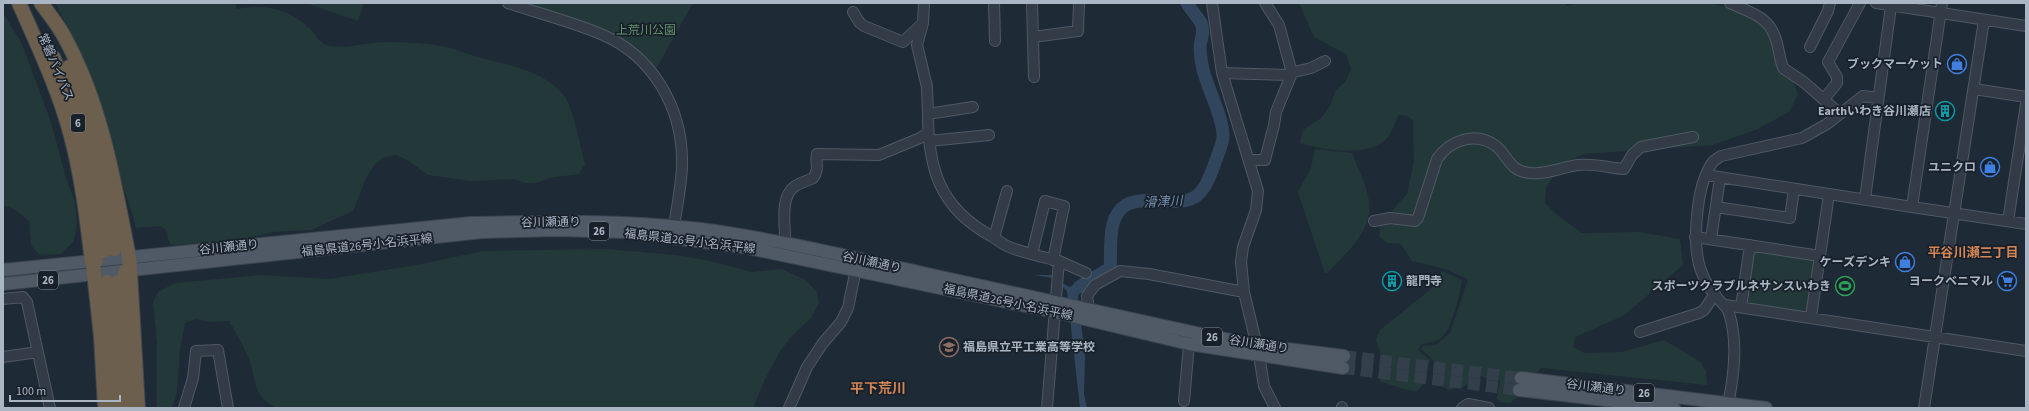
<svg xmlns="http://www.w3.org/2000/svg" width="2029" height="411" font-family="'Source Sans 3','Noto Sans JP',sans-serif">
<rect width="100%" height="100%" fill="#1e2a35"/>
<path fill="#233939" d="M55 3H235L237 9C265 4 288 8 309 28 314 33 320 43 326 45 346 50 366 42 387 42 407 42 427 43 447 47 458 50 468 55 479 57 509 66 545 70 565 97 573 108 581 149 585 164L579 174 549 178 537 183H525L514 179 472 181 428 175 407 160 396 155 384 157 374 165 366 179 353 211 311 230 273 232 238 240 171 245 168 239 167 231 161 226 136 228 133 215 123 186 107 122 85 60Z
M306 3H364L358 21Z
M508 3H693L653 74 623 46Z
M1299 3H1566L1567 6 1576 3H1711L1739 11 1769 27 1774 55 1779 67 1790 75 1798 94 1790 111 1758 129 1713 145 1584 154 1560 166 1546 187 1545 203 1557 215 1582 233 1639 232 1680 239 1683 265 1623 316 1575 337 1573 347 1584 353 1622 352 1664 340 1701 362 1706 372 1707 385 1541 368 1538 372 1520 373 1517 397 1510 403 1500 402 1497 398 1500 381 1481 376 1463 387 1449 390 1440 385 1435 372 1434 361 1421 349 1423 346 1436 345 1450 333 1468 279 1442 268 1412 261 1401 244 1387 243 1379 236 1380 224 1407 194 1414 161 1413 120 1407 116 1398 115C1395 123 1392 134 1385 140 1368 157 1322 150 1300 143L1303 130 1321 118 1330 106 1336 90 1345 82 1351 69 1346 54 1314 37Z
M3 13 21 42 51 122 66 178 75 202 77 223 74 241 61 254 39 255 31 245 29 221 14 209 3 205Z
M1315 149 1352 153C1357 167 1365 181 1368 196 1376 229 1347 252 1327 273H1325L1298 192 1311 168Z
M1750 245 1820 256 1811 317 1741 307Z
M605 249 677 255 710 261 752 272 782 269 806 280 817 292 819 303 811 318 791 337 781 350 765 379 753 408H278C251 398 257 378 248 357 243 344 236 333 229 321L210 322 196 319 185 323 180 350 177 391 172 408H157V343L153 302 158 292 175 283 260 275 329 279 422 264 483 251Z
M1442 271 1462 280C1461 291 1452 324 1446 332 1441 341 1431 343 1421 344L1418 350 1430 360 1423 385 1417 391 1407 390 1379 381 1384 365 1376 339 1380 330 1431 289Z"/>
<path fill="#31465d" d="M1034 275H1053L1060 282 1070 287 1091 275 1095 282 1080 292 1078 296 1085 358 1084 394 1087 408H1080L1067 291 1053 278Z"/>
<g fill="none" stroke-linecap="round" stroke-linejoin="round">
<path stroke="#31465d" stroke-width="13" d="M1079 287 1110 268C1112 249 1106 217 1126 205 1145 194 1177 208 1195 197 1198 195 1203 189 1205 186 1209 180 1223 143 1223 137 1223 115 1206 87 1202 65 1201 59 1200 52 1200 46 1201 38 1205 32 1201 23 1197 16 1191 10 1187 3"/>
<path stroke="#333f4a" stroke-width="12" stroke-dasharray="12 6" stroke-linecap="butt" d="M1344 356 1521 378
M1343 368 1519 390"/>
<g stroke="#4f5965" stroke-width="12">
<path id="minor" d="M508 3C540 14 573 22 603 35 652 56 681 106 682 158 683 182 676 209 673 233
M924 3 923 23 917 45 927 87 928 114
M994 3 995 41
M1032 3 1034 77
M1212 3 1222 73 1258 191 1256 210 1243 247 1241 262 1244 292 1259 355 1264 386 1275 408
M1730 3C1753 14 1770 16 1777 43 1779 51 1780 60 1783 68L1805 83 1840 114
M1876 3 2026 26
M1942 3 1912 207 2026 224
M853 12 860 23 864 26 903 42 922 24
M1033 37 1078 31 1079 3
M1810 47 1828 11 1830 3
M1222 73 1289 75 1294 72 1311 68 1325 61
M1974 89 2026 97
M1824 99 1837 83V77L1828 62 1860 3
M973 107 928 114C928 169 940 208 991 236 998 240 1004 246 1012 248 1027 254 1043 257 1059 261L1047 408
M929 141 989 135
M1249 160H1265L1274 125 1276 112 1292 73 1279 25 1265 3
M1706 175 1912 207
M1865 199 1891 6
M1716 207 1790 218 1794 189
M1374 221 1390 218 1415 221 1418 218 1437 159C1450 140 1476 131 1496 146 1509 157 1509 171 1530 173 1547 175 1562 167 1578 165 1592 163 1610 168 1624 169L1632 155 1641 147 1693 137
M2008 221 2026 104
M1695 237 1820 256
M994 238 1007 191
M1711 239 1720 178
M785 244C786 228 779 198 794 187 799 183 807 181 813 178 820 169 815 163 817 154L879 155 920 138 928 133
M1032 254 1045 201 1064 206 1053 260
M1059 261 1086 273
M3 299 23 297 27 302 50 408
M1725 305 2026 351
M1741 307 1750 245
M1089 310 1087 296 1095 285 1120 271 1149 274 1244 292
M1811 317 1829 194
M1640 332 1699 313 1704 310 1715 294
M3 357 38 352
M1184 401 1189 344
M1728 404C1734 376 1738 341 1729 313 1727 307 1722 303 1718 299 1712 292 1705 282 1702 273 1691 248 1696 186 1712 163 1714 160 1718 158 1721 156L1802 138 1827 124 1863 96 1878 98
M1342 407V408
M184 408 193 378 196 351 218 350 228 408
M789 408 807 367 823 343 841 322 848 308 857 264
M1462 408 1468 404 1489 408
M1924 408 1984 20"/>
</g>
<g stroke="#3b4450" stroke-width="14">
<path id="major" d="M3 270 471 223C548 221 625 220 701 229 776 239 850 257 923 273 1019 295 1115 315 1210 336L1256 345 1344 356
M3 284 482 232 558 230 625 232 743 247 1055 312 1189 344 1343 368
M1521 378 1766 408
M1519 390 1674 408"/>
</g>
<g stroke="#3c4650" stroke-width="16">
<path id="highway" d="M19 3C38 46 59 90 71 136 82 177 87 220 92 262
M41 3C49 14 59 26 65 38 102 106 114 182 129 257L130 267 125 272
M53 57C59 71 65 84 70 99 88 148 96 199 104 251
M69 67C94 125 104 187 114 249
M96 261 93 264 101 337 105 408
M130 271 138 408
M107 282 116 408
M118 282 123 333 126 408"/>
</g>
<use href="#minor" stroke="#323b46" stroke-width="10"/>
<use href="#major" stroke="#4f5a66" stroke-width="12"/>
<use href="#highway" stroke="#6c5f4e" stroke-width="14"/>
</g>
<defs>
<g id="shop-ring" transform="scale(1)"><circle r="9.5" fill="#18202a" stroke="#3f7fe0" stroke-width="1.5"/><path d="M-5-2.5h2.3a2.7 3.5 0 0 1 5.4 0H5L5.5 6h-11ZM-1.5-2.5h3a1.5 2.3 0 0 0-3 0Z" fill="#3f7fe0"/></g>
<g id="building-ring" transform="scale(1)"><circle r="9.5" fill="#18202a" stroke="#0f9aa8" stroke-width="1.5"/><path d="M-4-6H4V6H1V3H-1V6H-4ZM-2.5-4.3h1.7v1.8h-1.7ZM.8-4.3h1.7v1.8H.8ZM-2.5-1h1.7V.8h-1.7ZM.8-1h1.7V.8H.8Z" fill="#0f9aa8"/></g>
<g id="supermarket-ring" transform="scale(1)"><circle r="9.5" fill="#18202a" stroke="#3f7fe0" stroke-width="1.5"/><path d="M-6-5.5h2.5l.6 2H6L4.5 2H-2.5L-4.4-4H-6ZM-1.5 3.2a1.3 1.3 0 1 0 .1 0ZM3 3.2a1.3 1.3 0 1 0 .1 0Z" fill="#3f7fe0"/></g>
<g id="stadium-ring" transform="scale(1)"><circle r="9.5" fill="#18202a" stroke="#2e9e5b" stroke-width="1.5"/><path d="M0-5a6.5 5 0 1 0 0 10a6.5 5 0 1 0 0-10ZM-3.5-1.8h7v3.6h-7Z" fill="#2e9e5b"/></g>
<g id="school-ring" transform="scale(1)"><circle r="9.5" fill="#18202a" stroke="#8d6e63" stroke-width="1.5"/><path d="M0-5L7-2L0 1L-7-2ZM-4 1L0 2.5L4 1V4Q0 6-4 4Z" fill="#8d6e63"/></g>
</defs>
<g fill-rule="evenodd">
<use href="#shop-ring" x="1957" y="64"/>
<use href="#building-ring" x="1945" y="111"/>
<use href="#shop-ring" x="1990" y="167"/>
<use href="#shop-ring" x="1905" y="262"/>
<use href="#building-ring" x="1392" y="281"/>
<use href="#supermarket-ring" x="2007" y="281"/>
<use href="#stadium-ring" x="1845" y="286"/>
<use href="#school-ring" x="949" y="347"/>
</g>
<g text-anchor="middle" stroke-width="3.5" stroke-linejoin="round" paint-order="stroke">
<g fill="#18202a" stroke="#7f8996" stroke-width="1">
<rect x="71" y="114" width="14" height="18" rx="3"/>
<rect x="589" y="222" width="20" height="18" rx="3"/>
<rect x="38" y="271" width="20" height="18" rx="3"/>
<rect x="1202" y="328" width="20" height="18" rx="3"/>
<rect x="1634" y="384" width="20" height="18" rx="3"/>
</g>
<g font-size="11" font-weight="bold" fill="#abb6c4">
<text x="78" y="127">6</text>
<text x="599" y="235">26</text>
<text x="48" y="284">26</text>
<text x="1212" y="341">26</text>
<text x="1644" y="397">26</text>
</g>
<g font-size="12" fill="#63946c" stroke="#18202a">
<text x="646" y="34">上荒川公園</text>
</g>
<g font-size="12" font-weight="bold" fill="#abb6c4" stroke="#18202a" text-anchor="end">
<text x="1943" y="68">ブックマーケット</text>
<text x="1931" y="115">Earthいわき谷川瀬店</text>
<text x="1976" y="171">ユニクロ</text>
<text x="1891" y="266">ケーズデンキ</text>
<text x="1406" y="285" text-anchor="start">龍門寺</text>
<text x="1993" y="285">ヨークベニマル</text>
<text x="1831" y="290">スポーツクラブルネサンスいわき</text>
<text x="963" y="351" text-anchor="start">福島県立平工業高等学校</text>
</g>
<g font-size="12" fill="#abb6c4" stroke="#18202a">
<text transform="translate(56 67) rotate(67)" y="4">常磐バイパス</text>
<text transform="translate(551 222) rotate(-1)" y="4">谷川瀬通り</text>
<text transform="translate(690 241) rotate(7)" y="4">福島県道26号小名浜平線</text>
<text transform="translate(367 245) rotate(-6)" y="4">福島県道26号小名浜平線</text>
<text transform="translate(229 247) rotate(-6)" y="4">谷川瀬通り</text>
<text transform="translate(872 262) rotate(12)" y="4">谷川瀬通り</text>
<text transform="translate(1008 302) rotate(12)" y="4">福島県道26号小名浜平線</text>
<text transform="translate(1259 344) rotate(9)" y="4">谷川瀬通り</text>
<text transform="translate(1596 387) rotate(7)" y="4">谷川瀬通り</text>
</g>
<g font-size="13" font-style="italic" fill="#738ead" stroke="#18202a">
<text transform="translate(1163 201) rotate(-3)" y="5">滑津川</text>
</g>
<g font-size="13" font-weight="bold" fill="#d48656" stroke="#18202a">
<text x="1973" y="257">平谷川瀬三丁目</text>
</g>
<g font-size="14" font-weight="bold" fill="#d48656" stroke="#18202a">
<text x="878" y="393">平下荒川</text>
</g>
</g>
<rect width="2029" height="411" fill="none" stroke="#abb6c4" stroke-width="8"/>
<path d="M10 395v6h110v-6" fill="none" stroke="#abb6c4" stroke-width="2"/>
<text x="16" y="395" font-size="12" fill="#abb6c4" stroke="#18202a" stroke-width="3" paint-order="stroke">100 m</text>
</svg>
